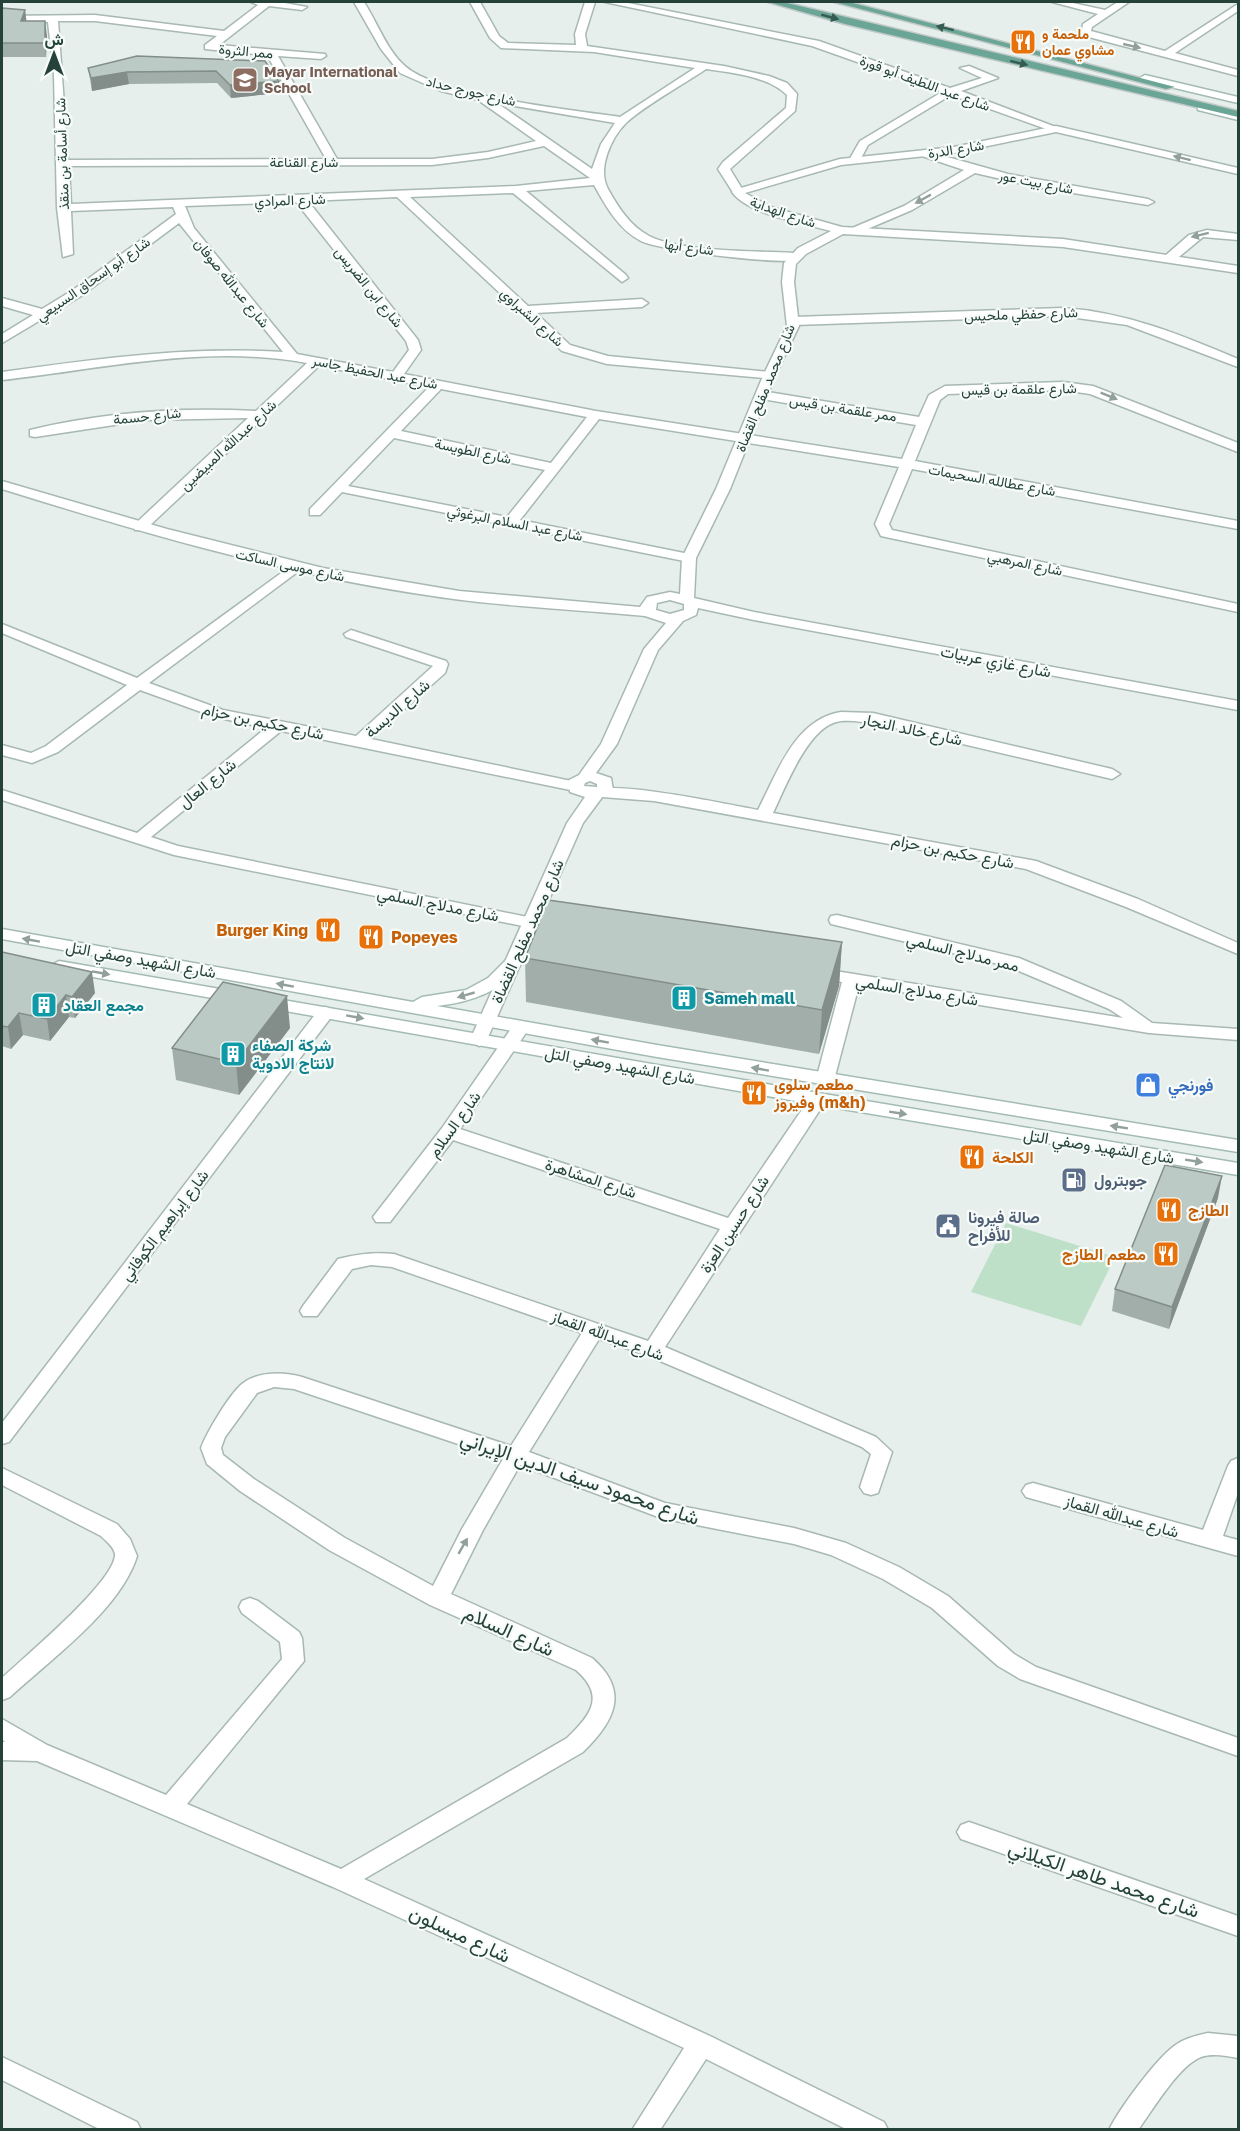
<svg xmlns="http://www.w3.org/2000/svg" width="1240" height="2131" font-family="'Golos Text',Vazirmatn,sans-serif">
<rect width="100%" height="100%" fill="#e6efeb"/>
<path fill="#bfe0c8" d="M1006 1223 1115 1257 1081 1326 971 1292Z"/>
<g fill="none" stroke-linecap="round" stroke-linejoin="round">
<g stroke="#a8b8b2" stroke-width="3">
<path id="minor" d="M251 2H279L307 7 302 10 269 6 219 45 325 54 326 56 321 59 278 56 337 159H432L488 152 536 141 478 100 441 91 400 73 381 49 354 2H364C377 22 387 51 406 67 440 96 572 110 620 117L695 68 594 52 501 48 490 38 470 2H480L499 36 508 43 576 45 575 34 585 2H595L585 34 587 46 724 66 769 76 787 83 797 94 795 111 730 169 744 192 742 194H734L718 169 723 162 786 108 787 95C768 76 732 73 706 69 684 84 644 106 626 123 611 138 597 169 608 189 618 207 630 226 649 236 681 252 757 251 794 253L798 254V260C776 264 662 251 641 241 618 229 606 206 594 185L526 191 626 275 628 278 622 282 513 193 410 197 528 306 642 299 648 303 642 307 536 313 570 345 608 356 769 372 775 376 774 379 607 364 562 351 397 197 308 201 418 340 421 350 404 374 596 411 902 459 916 425 762 399 756 395 762 391 919 417 929 395 945 386 1063 382 1093 386 1238 443V452L1090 394 1063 390 948 394 940 400 915 461 1238 521V529L912 469 889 524 892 530 1238 604V612L881 536 875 524 899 467 599 419 520 520 689 554 694 555V561L689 562 342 492 320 515H310V509L429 387 319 366 145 530H135V524L248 418 147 420 35 437 30 436V430C103 412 181 407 256 411L307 363C206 344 102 369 2 380V372C95 359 188 346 283 352L179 223 81 296 2 343V334L33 315 2 306V298L42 309 73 290 176 214 173 207 71 211 73 254 63 257 57 208 54 75 48 22H2V16L95 15 224 31 258 5ZM58 21H95L217 36 205 45V49L267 55 326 159 68 160ZM497 103 615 123 601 144 592 169ZM544 146 590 178 516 186 71 204 69 166 432 165 488 158ZM296 202 406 341 409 350 393 372 297 354 194 228 185 206ZM441 389 587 417 551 463 401 431ZM394 438 545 470 507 517 348 486Z
M605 2H623L819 41 950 88 982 78 960 68 969 66 998 78 961 91 1061 129 1052 131 951 95 868 145 859 162H851L849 160 860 141 942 92 812 46Z
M1052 2H1068L1105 10 1118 2H1129L1092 27 1091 31 1165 51 1238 4V11L1175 53 1238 70V76L1081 35 1083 24 1098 14Z
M926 151 1008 174 1148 199 1154 202 1148 205 1036 187 975 173 912 210 858 233H850V229L904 206 964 170 922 156V152Z
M1207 230 1238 234V240L1203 237 1174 261H1166V255L1189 235Z
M1063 308C1126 312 1181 335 1238 359V367L1127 325 1063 316 794 325 788 321 794 317Z
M295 563 302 567 300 570 149 683 223 710 356 736 433 666 346 637 344 634 351 630 446 661 448 664 445 673 371 739 581 783 583 786 575 791 281 731 151 837 178 846 547 921 553 922 555 926 553 930 547 931 174 855 2 800V790L137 833 266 728 215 717 140 690 58 752 32 763 2 755V745L31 753 46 746 127 685 2 633V624L137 678Z
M841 712 873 713 1112 769 1120 774 1112 779 873 723C861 722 847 719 836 722 807 730 785 788 773 813L1036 861 1138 899 1238 943V954L1126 907 1026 869 654 801 602 797 594 792C605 778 735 806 758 810 777 773 795 719 841 712Z
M837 915 1019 958 1121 1001 1152 1023 1238 1029V1040L1149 1033 859 985 834 1080 825 1086 819 1084 816 1080 842 982 811 977 808 973 817 968 1123 1018 1109 1009 1007 966 831 924 829 920 831 916Z
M326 1007 335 1012 332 1016 9 1442 2 1444V1423L320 1008Z
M521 1022 530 1027 460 1129 728 1218 812 1095H824L827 1099 665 1347 876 1437 892 1452 878 1493 871 1495 864 1493 860 1487 871 1454 862 1447 646 1355 599 1339 529 1452 665 1503 794 1528 846 1543 899 1567 948 1596 1014 1654 1036 1667 1238 1738V1756L1020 1679 998 1666 932 1608 883 1579 831 1555 794 1544 661 1518 520 1465 483 1530 451 1594 592 1658C630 1691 615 1721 583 1752L364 1879 710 2036 884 2122 888 2130H848L706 2059 660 2130H632L684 2048 333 1887 37 1761 2 1760V1742H5L2 1739V1719L47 1745 166 1795 282 1659 280 1642 242 1613 239 1607 242 1601 250 1598 258 1601 299 1632 302 1638 304 1661 187 1804 341 1869 567 1738C591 1715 606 1696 576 1670L430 1605 329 1550 240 1491 207 1464 201 1448C207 1432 229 1395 242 1384 257 1371 285 1372 302 1377L511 1446 582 1333 392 1267 371 1265 352 1269 317 1316H303L300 1311 303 1306 338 1259C358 1254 374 1252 394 1254L648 1341 720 1229 453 1140 390 1222H376L373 1217 442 1128 515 1023ZM274 1387 294 1389 503 1459 462 1529 433 1586 345 1538 254 1479 223 1455 221 1448 225 1437 257 1393Z
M1238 1458V1493L1223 1536 1238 1540V1556L1033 1499 1026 1497 1022 1491 1026 1485 1033 1483 1203 1530 1228 1466 1231 1461Z
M2 1468 117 1524 130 1539 137 1556C121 1609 50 1660 10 1697L2 1700V1678C23 1658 116 1581 115 1554 114 1547 106 1541 101 1536L2 1485Z
M969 1822 1238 1916V1936L961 1839 957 1832 961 1825Z
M1208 2033 1238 2036V2058C1226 2056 1213 2053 1201 2057 1179 2065 1152 2111 1138 2130H1109C1119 2109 1158 2056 1177 2044 1186 2038 1198 2035 1208 2033Z
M2 2057 137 2122 141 2130H101L2 2080Z"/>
</g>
<g stroke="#a8b8b2" stroke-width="3">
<path id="tertiary" d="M1056 126 1238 168V174L1056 132 954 153 841 165 745 193 771 207 842 227 1063 239 1238 266V273L1063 247 843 234 806 254 796 264 794 282 799 326 775 376 730 489 696 558 694 598 754 612 1238 701V710L754 620 698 608 696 615 683 621 658 650 617 744 596 773 611 778 613 790 603 796 583 823 485 1044 479 1046 470 1040 567 823 585 797 570 792 569 780 579 775 601 744 644 649 666 623 645 616C575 609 503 607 433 596 286 575 143 533 2 489V481L167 529 323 568 459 591 640 607 647 597 670 592 680 594 682 558 716 489 763 376 787 326 782 282 784 263 798 248 831 231C804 223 749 215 732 192L734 190 840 159 954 147ZM670 600 684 604V610L670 614 656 610 657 603ZM590 781 597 784V787L584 786 585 783Z"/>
</g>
<g stroke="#a4bbb3" stroke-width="3">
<path id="secondary" d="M1145 75 1238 97V103L1141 80 1140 78Z
M1202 105 1238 114V120L1198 110V106Z
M2 929 413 1002 422 997 466 990 488 978 507 959 513 958 522 963C502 992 471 1002 437 1006L657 1045 1238 1140V1152L657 1057 2 939Z
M59 961 818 1093 1238 1163V1175L818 1105 53 970 50 966Z"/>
</g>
<g stroke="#c2cac8" stroke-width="3">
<path id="primary" d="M768 2H783L1238 111V117L845 24Z
M834 2H849L1175 87 1166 89Z"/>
</g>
<use href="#minor" fill="#fff" fill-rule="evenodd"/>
<use href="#tertiary" fill="#fff" fill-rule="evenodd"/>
<use href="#secondary" fill="#fff" fill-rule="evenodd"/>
<use href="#primary" fill="#6aa596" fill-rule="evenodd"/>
</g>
<path fill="#a1aea9" d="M2 8 25 10 26 21 47 36 46 57H2Z
M265 61 279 93 231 98 217 83 129 84 92 91 88 68Z
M842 942 839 986 819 1054 526 1002 525 958Z
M2 952 95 993 75 1018 69 1017 50 1041 23 1035 11 1049 2 1046Z
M290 1028 239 1095 176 1080 172 1048Z
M1218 1198 1169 1329 1112 1311 1115 1289Z"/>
<path fill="#838d89" d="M25 10 27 24 21 21Z
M45 21 47 36 46 57 45 43Z
M127 72 129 84 92 91 91 78Z
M279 81V93L231 98 230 85Z
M842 942 839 986 819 1054 822 1010Z
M92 972 95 993 75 1018 72 997Z
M66 995 69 1017 50 1041 47 1019Z
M287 996 290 1028 239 1095 236 1063Z
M19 1013 23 1035 11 1049 8 1027Z
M1222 1176 1218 1198 1169 1329 1172 1307Z"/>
<path fill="#bbcac4" stroke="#838d89" stroke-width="1.5" d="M2 8 25 10 21 21H45V43H2Z
M137 56 265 61 279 81 230 85 216 71 127 72 91 78 88 68Z
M548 900 842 942 822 1010 525 958Z
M2 952 92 972 72 997 66 995 47 1019 19 1013 8 1027 2 1026Z
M223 982 287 996 236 1063 172 1048Z
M1165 1165 1222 1176 1172 1307 1115 1289Z"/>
<defs><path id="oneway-solid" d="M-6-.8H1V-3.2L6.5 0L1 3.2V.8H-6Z" transform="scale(1.5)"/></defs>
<g fill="#365b51">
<use href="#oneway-solid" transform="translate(830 17) rotate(15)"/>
<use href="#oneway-solid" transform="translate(945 28) rotate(-166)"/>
<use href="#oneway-solid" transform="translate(1019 63) rotate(14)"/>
</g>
<g fill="#92a09c">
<use href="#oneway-solid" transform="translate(1132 46) rotate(13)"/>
<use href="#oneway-solid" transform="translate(1182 158) rotate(-166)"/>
<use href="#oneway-solid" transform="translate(923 199) rotate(151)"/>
<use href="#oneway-solid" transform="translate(1200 235) rotate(166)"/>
<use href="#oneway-solid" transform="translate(1109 396) rotate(22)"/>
<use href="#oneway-solid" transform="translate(31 940) rotate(-170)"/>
<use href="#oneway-solid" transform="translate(101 973) rotate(10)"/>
<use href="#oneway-solid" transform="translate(285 985) rotate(-170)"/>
<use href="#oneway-solid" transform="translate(466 995) rotate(164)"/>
<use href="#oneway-solid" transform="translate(355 1017) rotate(10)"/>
<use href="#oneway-solid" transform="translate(600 1041) rotate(-170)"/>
<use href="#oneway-solid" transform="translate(760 1069) rotate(-170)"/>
<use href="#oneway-solid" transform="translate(898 1113) rotate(9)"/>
<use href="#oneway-solid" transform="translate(1119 1127) rotate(-171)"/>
<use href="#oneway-solid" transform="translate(1194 1161) rotate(9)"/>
<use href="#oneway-solid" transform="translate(463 1546) rotate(-60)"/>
</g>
<defs>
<g id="restaurant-square" transform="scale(1.35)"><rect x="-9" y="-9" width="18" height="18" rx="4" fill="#e8710a" stroke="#f7fbf9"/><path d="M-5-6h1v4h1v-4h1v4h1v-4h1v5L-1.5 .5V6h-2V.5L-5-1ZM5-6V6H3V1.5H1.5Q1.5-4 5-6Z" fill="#fff"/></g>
<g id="school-square" transform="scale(1.35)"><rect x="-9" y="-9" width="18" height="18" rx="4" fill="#8d6e63" stroke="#f7fbf9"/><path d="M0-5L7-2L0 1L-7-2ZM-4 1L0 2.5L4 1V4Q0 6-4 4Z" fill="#fff"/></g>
<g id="building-square" transform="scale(1.35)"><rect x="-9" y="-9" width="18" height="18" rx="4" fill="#0f9aa8" stroke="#f7fbf9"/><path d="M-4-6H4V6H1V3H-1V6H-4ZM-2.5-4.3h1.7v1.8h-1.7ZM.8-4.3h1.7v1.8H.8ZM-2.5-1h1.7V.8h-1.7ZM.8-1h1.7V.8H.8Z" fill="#fff"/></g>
<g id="shop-square" transform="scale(1.35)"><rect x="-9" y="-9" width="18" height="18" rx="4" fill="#3f7fe0" stroke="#f7fbf9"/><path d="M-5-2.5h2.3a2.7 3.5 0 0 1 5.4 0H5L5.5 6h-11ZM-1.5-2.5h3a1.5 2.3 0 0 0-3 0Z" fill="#fff"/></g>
<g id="fuel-square" transform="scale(1.35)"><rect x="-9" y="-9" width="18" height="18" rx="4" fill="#5c6f8a" stroke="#f7fbf9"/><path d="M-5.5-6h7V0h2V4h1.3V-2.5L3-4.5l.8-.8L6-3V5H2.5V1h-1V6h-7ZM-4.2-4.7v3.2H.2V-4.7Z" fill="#fff"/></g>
<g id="civic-square" transform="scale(1.35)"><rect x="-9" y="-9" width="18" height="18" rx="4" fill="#5c6f8a" stroke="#f7fbf9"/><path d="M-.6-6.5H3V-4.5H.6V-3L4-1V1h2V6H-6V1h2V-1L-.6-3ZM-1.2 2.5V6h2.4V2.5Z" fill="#fff"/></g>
</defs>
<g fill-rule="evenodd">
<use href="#restaurant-square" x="1023" y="42"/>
<use href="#school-square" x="245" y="80"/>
<use href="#restaurant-square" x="328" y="930"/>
<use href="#restaurant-square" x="371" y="937"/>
<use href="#building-square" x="684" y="998"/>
<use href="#building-square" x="44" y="1005"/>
<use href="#building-square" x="233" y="1054"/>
<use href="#shop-square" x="1148" y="1085"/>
<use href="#restaurant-square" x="754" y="1093"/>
<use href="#restaurant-square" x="972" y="1157"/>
<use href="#fuel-square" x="1074" y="1180"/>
<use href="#restaurant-square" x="1169" y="1210"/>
<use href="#civic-square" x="948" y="1226"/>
<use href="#restaurant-square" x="1166" y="1254"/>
</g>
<g text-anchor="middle" stroke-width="4.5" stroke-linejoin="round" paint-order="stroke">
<g font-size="14" font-weight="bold" fill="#c56008" stroke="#f7fbf9" text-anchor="start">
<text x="1042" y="39">ملحمة و<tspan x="1042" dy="16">مشاوي عمان</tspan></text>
</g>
<g font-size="14" fill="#24423a" stroke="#f7fbf9">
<text transform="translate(246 51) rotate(5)" y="5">ممر الثروة</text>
<text transform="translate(925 83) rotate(20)" y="5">شارع عبد اللطيف أبو قورة</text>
<text transform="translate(471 91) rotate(13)" y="5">شارع جورج حداد</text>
<text transform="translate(956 149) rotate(-9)" y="5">شارع الدرة</text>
<text transform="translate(62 154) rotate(-92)" y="5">شارع أسامة بن منقذ</text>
<text x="304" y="167">شارع القناعة</text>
<text transform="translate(1036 182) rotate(11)" y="5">شارع بيت عور</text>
<text transform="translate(290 200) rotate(-2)" y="5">شارع المرادي</text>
<text transform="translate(783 212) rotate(19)" y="5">شارع الهداية</text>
<text transform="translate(689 247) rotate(8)" y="5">شارع أبها</text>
<text transform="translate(93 279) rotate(-35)" y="5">شارع أبو إسحاق السبيعي</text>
<text transform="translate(232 283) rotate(51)" y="5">شارع عبدالله صوفان</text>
<text transform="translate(369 287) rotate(51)" y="5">شارع ابن الضريس</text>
<text transform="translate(1021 314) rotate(-2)" y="5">شارع حفظي ملحيس</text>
<text transform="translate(532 317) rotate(42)" y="5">شارع الشبراوي</text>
<text transform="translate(375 372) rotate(11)" y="5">شارع عبد الحفيظ جاسر</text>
<text transform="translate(765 388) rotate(-68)" y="5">شارع محمد مفلح القضاة</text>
<text transform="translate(1019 389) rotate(-1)" y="5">شارع علقمة بن قيس</text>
<text transform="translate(843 408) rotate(9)" y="5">ممر علقمة بن قيس</text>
<text transform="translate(147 416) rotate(-6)" y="5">شارع حسمة</text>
<text transform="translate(228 445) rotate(-43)" y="5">شارع عبدالله المبيضين</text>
<text transform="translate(473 451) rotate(12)" y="5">شارع الطويسة</text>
<text transform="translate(992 480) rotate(10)" y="5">شارع عطالله السحيمات</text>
<text transform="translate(515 523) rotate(11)" y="5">شارع عبد السلام البرغوثي</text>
<text transform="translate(1025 563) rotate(12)" y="5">شارع المرهبي</text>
<text transform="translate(290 565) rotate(12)" y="5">شارع موسى الساكت</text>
</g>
<g font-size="14" font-weight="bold" fill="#785e54" stroke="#f7fbf9" text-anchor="start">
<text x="264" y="77">Mayar International<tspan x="264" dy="16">School</tspan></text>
</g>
<g font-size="16" fill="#24423a" stroke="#f7fbf9">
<text transform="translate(996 661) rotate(11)" y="6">شارع غازي عربيات</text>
<text transform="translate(397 708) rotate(-41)" y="6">شارع الديسة</text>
<text transform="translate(263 721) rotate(12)" y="6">شارع حكيم بن حزام</text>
<text transform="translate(912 729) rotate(12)" y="6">شارع خالد النجار</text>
<text transform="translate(207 783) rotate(-39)" y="6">شارع العال</text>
<text transform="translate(953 851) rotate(11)" y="6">شارع حكيم بن حزام</text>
<text transform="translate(438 904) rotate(11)" y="6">شارع مدلاج السلمي</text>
<text transform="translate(527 931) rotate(-66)" y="6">شارع محمد مفلح القضاة</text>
<text transform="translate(963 952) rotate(14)" y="6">ممر مدلاج السلمي</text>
<text transform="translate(141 959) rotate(10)" y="6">شارع الشهيد وصفي التل</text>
<text transform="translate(917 990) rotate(9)" y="6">شارع مدلاج السلمي</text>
<text transform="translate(620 1065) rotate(10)" y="6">شارع الشهيد وصفي التل</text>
<text transform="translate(454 1124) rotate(-54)" y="6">شارع السلام</text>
<text transform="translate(1099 1146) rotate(9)" y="6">شارع الشهيد وصفي التل</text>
<text transform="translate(591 1178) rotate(18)" y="6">شارع المشاهرة</text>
<text transform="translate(734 1224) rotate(-57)" y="6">شارع حسين العزة</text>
<text transform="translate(164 1225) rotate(-53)" y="6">شارع إبراهيم الكوفاني</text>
<text transform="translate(608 1335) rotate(20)" y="6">شارع عبدالله القماز</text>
<text transform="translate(1122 1516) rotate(16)" y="6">شارع عبدالله القماز</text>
</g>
<g font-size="16" font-weight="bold" fill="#c56008" stroke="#f7fbf9" text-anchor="start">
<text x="308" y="936" text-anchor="end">Burger King</text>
<text x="391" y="943">Popeyes</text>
<text x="774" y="1090">مطعم سلوى<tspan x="774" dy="18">وفيروز (m&amp;h)</tspan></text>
<text x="992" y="1163">الكلحة</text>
<text x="1188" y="1216">الطازج</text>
<text x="1146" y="1260" text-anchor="end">مطعم الطازج</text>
</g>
<g font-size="16" font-weight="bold" fill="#0d838f" stroke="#f7fbf9" text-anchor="start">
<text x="704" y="1004">Sameh mall</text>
<text x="63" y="1011">مجمع العقاد</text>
<text x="252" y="1051">شركة الصفاء<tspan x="252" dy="18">لانتاج الادوية</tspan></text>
</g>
<g font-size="16" font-weight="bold" fill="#366cbe" stroke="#f7fbf9" text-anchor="start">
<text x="1168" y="1091">فورنجي</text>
</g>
<g font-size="16" font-weight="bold" fill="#4e5e75" stroke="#f7fbf9" text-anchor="start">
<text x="1094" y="1186">جوبترول</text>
<text x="968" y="1223">صالة فيرونا<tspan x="968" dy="18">للأفراح</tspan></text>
</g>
<g font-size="20" fill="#24423a" stroke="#f7fbf9">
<text transform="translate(580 1478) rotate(19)" y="7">شارع محمود سيف الدين الإيراني</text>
<text transform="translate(509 1631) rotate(24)" y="7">شارع السلام</text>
<text transform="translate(1104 1879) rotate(19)" y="7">شارع محمد طاهر الكيلاني</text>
<text transform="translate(460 1934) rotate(25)" y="7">شارع ميسلون</text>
</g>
</g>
<rect width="1240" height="2131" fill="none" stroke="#24423a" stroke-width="6"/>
<g transform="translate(54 54)" stroke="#f7fbf9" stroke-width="4.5" paint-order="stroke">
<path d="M0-4.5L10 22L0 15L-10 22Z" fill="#24423a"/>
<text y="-9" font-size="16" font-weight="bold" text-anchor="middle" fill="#24423a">ش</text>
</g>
</svg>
